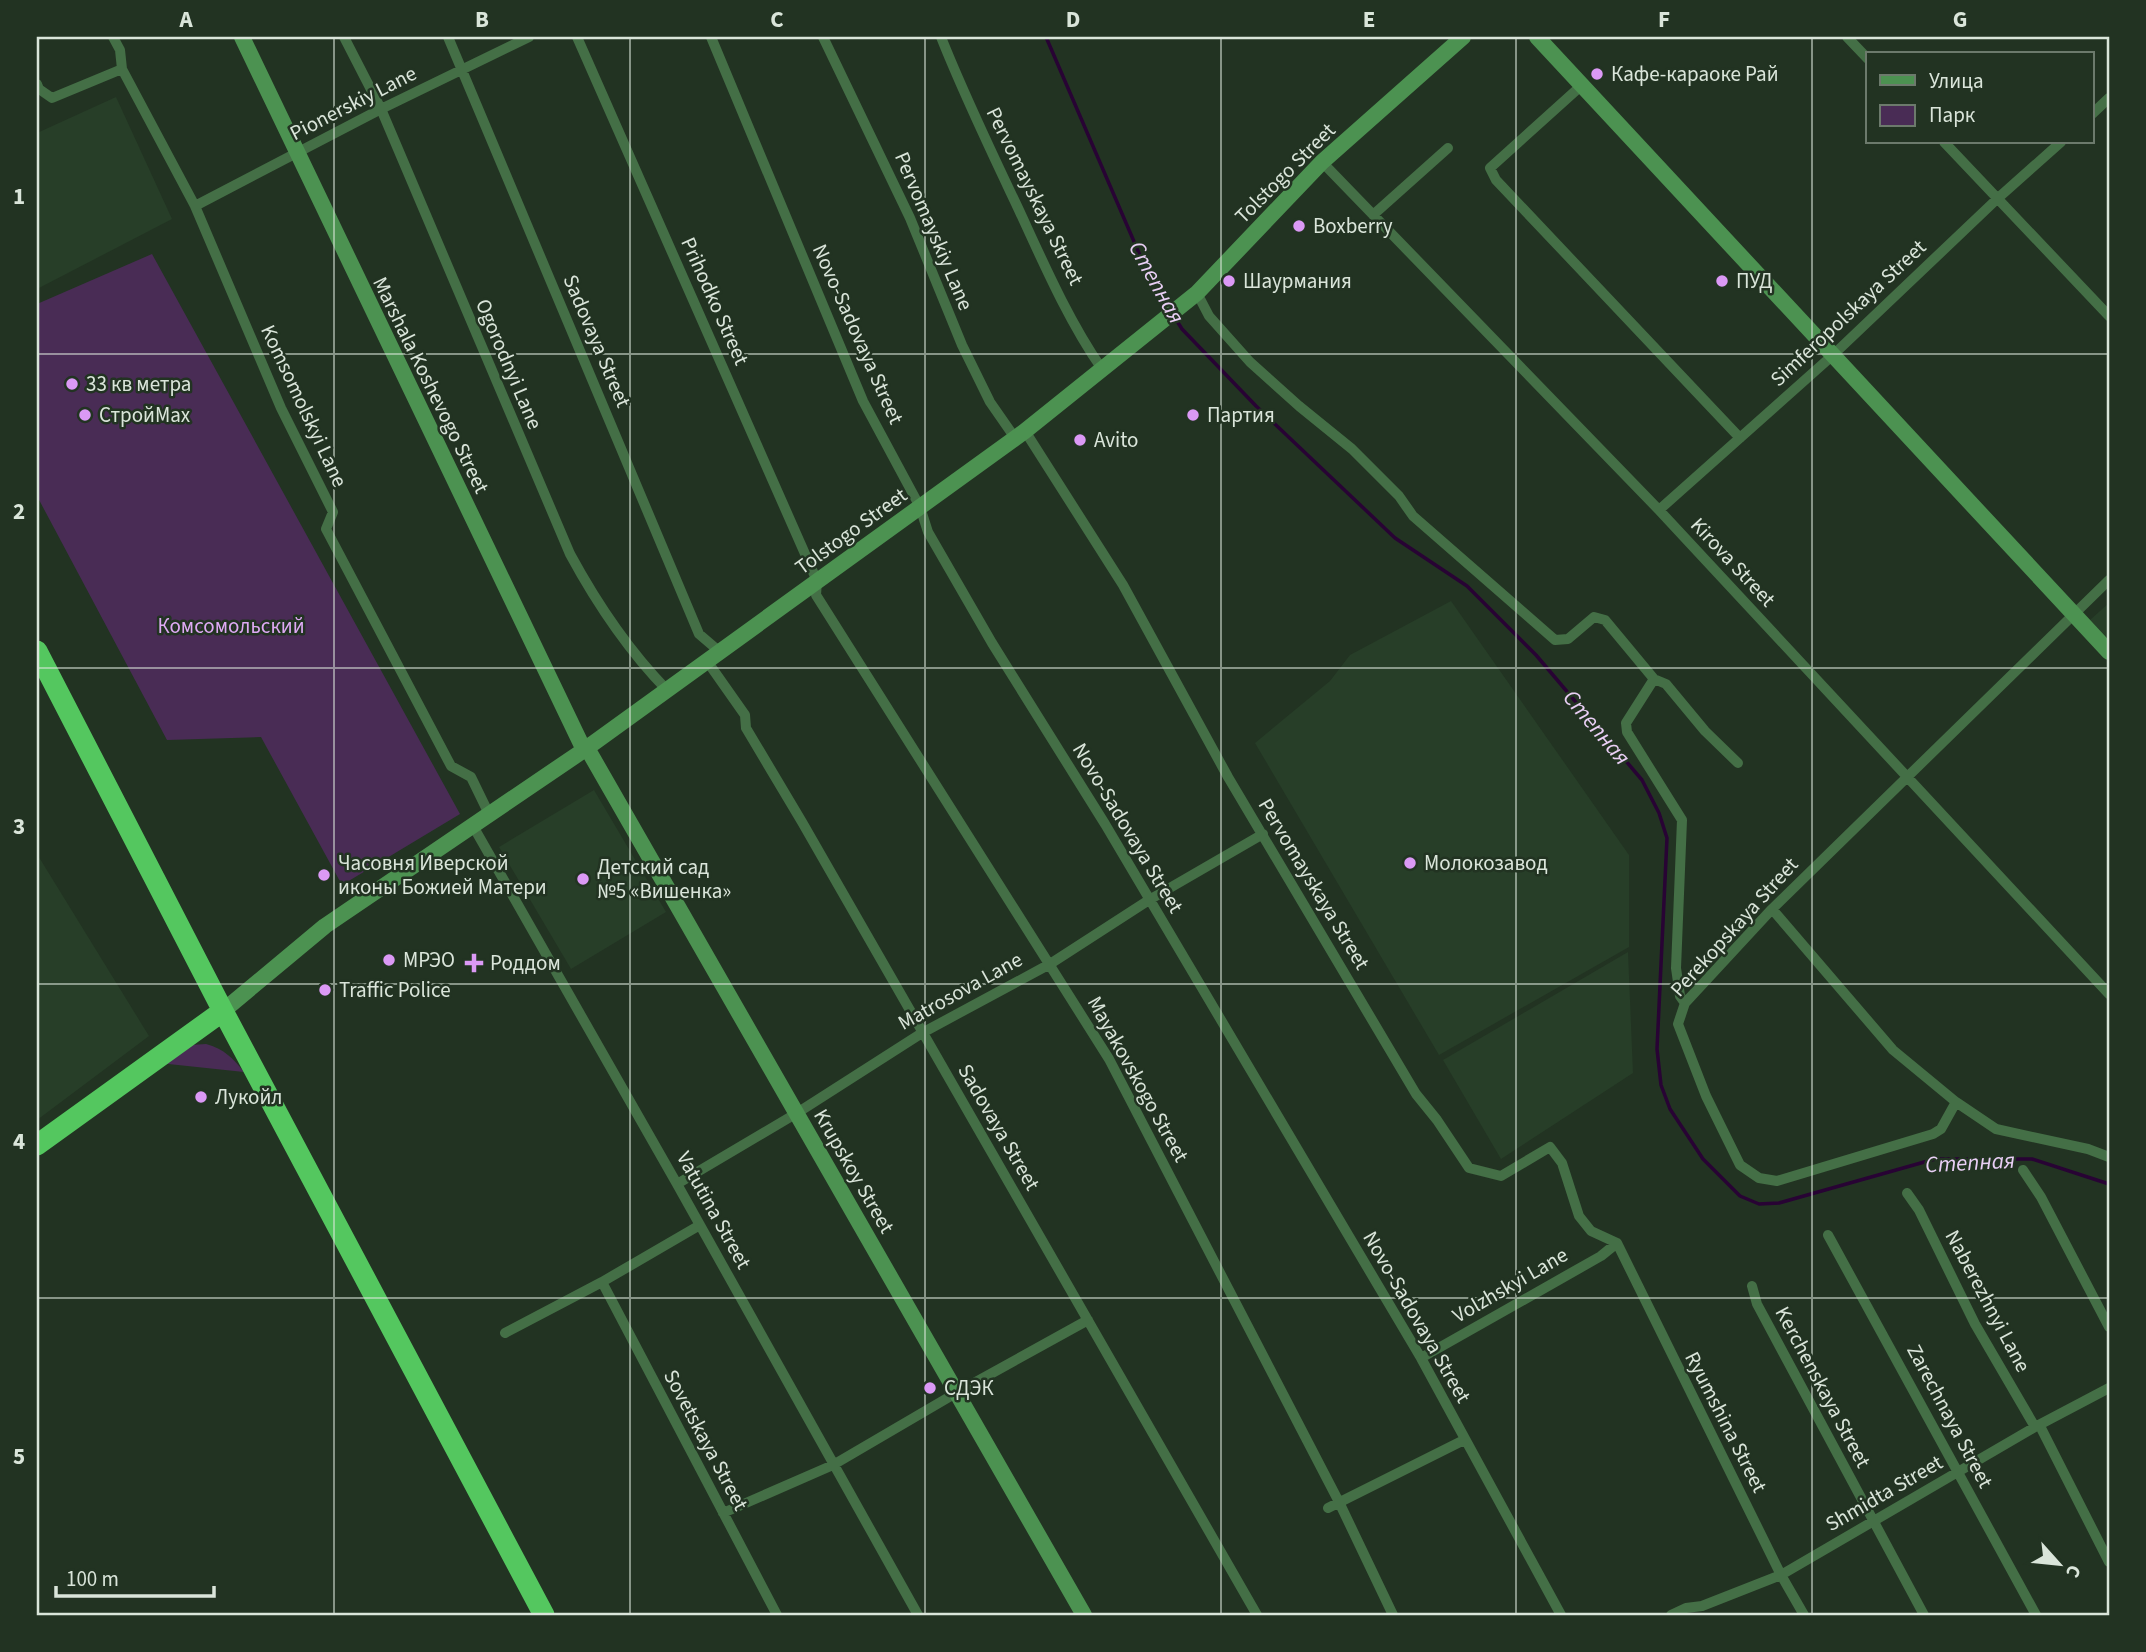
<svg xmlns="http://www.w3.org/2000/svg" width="2146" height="1652" font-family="'Source Sans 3',sans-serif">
<rect width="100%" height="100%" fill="#232"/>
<path fill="#273e28" d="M116 97 172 219 37 289V133Z
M1451 601 1629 855V947L1439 1055 1255 743 1330 681 1350 655Z
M2109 603V640L2090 620Z
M594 790 666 912 571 969 499 847Z
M37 854 149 1036 37 1120Z
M1628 952 1633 1073 1501 1159 1443 1060Z"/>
<path fill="#492c55" d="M152 254 460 814 342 885 261 737 167 740 37 496V304Z
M206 1044C224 1049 233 1058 244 1072L159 1063 191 1045Z"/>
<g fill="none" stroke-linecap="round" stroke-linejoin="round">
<path stroke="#280334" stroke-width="3.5" d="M1046 37 1151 281 1169 309
M1175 318 1182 329 1256 406 1395 538 1467 586 1536 655 1642 780 1659 813 1667 838 1657 1049 1661 1085 1670 1109 1703 1159 1740 1196 1759 1204 1779 1203 1935 1159H2032L2109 1184"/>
<path stroke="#446f46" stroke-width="10" d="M113 37 120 50 122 69 195 206 281 408 333 512 326 529 451 766 471 777 489 814
M344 37 381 109 570 554C596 602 628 650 667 690
M448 37 699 634 720 652
M577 37 817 581 816 595 1109 1059 1339 1502 1393 1615
M711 37 863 401 920 507 928 532 992 643 1105 824 1421 1358 1561 1615
M823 37 910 218 962 345 990 402 1015 438
M941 37C964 95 991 151 1018 208 1043 262 1068 320 1102 369
M1847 37 1868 59
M37 84 39 89 52 98 122 69
M1582 85 1490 168 1496 180 1740 438
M2092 114 2109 98
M1944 142 2109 316
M1322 162 1659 510 2109 994
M195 206 381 109 529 37
M1373 215 1448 148
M1197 293 1209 316 1250 362 1299 406 1352 449 1399 496 1413 516 1555 640 1568 639 1594 617 1605 620 1654 679 1626 723 1627 732 1682 820 1676 968 1680 996 1685 1003
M1025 431 1123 585 1228 777 1416 1094 1437 1120 1469 1168 1501 1176 1550 1147 1562 1163 1579 1216 1591 1231 1617 1243
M1659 510 1833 355 1997 199 2061 142
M707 661 745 715 746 728 802 822 1257 1615
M1654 679 1666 684 1705 731 1738 763
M473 826 677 1184 918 1615
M1772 909 1893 1050 1956 1102 1996 1129 2088 1149 2109 1157
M1956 1102 1941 1129 1933 1134 1777 1181 1759 1178 1740 1165 1706 1096 1678 1024 1685 1003 1772 909 2109 580
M2023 1170 2041 1197 2109 1327
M677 1184 797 1113 922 1033 1050 964 1149 900 1263 834
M1907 1193 1919 1210 1975 1324 2035 1427
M1828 1235 2036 1615
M1617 1243 1781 1575 1804 1615
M602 1282 777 1615
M1752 1286 1757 1304 1924 1615
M505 1333 602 1282 700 1225
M1421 1358 1601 1256 1617 1243
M2040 1426 2109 1562
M1328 1508 1464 1440
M723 1513 833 1465 956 1393 1088 1320
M1671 1615 1686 1608 1702 1606 1781 1575 2035 1427 2109 1388"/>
<path stroke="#4c9251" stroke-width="16" d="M242 37 584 750
M1537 37 2109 652
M587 748 1084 1615
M223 1011 325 926 584 750 1025 431 1197 293 1322 162 1463 37"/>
<path stroke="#54c75f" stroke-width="21" d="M37 651 223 1011 544 1615
M37 1145 223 1011"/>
</g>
<path fill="none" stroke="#dae5da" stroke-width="2" stroke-opacity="0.55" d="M334 37V1615M630 37V1615M925 37V1615M1221 37V1615M1516 37V1615M1812 37V1615M37 354H2109M37 668H2109M37 984H2109M37 1298H2109"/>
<g fill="#db99f5" stroke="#232" stroke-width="2.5">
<circle cx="1597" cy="74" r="7"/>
<circle cx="1299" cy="226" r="7"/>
<circle cx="1229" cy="281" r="7"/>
<circle cx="1722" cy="281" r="7"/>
<circle cx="72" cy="384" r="7"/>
<circle cx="85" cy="415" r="7"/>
<circle cx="1193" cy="415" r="7"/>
<circle cx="1080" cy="440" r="7"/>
<circle cx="1410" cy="863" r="7"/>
<circle cx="324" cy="875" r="7"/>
<circle cx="583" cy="879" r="7"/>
<circle cx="389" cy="960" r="7"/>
<path d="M470.5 952.5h7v7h7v7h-7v7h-7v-7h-7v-7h7z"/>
<circle cx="325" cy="990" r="7"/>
<circle cx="201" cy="1097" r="7"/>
<circle cx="930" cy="1388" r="7"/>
</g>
<g text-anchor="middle" stroke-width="5" stroke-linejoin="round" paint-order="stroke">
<g font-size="21" fill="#dae5da" stroke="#232" text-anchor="start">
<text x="1611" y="81">Кафе-караоке Рай</text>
<text x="1313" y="233">Boxberry</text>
<text x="1243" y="288">Шаурмания</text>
<text x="1736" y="288">ПУД</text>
<text x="86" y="391">33 кв метра</text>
<text x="99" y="422">СтройMax</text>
<text x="1207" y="422">Партия</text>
<text x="1094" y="447">Avito</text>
<text x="338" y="870">Часовня Иверской<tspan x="338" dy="24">иконы Божией Матери</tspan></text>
<text x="1424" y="870">Молокозавод</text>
<text x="597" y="874">Детский сад<tspan x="597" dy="24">№5 «Вишенка»</tspan></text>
<text x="403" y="967">МРЭО</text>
<text x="490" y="970">Роддом</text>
<text x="339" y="997">Traffic Police</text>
<text x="215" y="1104">Лукойл</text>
<text x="944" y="1395">СДЭК</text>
</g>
<g font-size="21" fill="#dae5da" stroke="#232">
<text transform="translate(353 103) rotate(-27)" y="7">Pionerskiy Lane</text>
<text transform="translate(1285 173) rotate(-45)" y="7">Tolstogo Street</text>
<text transform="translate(1035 196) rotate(64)" y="7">Pervomayskaya Street</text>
<text transform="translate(934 231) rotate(67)" y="7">Pervomayskiy Lane</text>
<text transform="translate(715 301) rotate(66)" y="7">Prihodko Street</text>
<text transform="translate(1848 313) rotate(-43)" y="7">Simferopolskaya Street</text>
<text transform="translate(858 334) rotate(66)" y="7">Novo-Sadovaya Street</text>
<text transform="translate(597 341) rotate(67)" y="7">Sadovaya Street</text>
<text transform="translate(509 364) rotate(67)" y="7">Ogorodnyi Lane</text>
<text transform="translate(431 385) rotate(64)" y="7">Marshala Koshevogo Street</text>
<text transform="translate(304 406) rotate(65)" y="7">Komsomolskyi Lane</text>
<text transform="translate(851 531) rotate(-36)" y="7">Tolstogo Street</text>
<text transform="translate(1733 562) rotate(47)" y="7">Kirova Street</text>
<text transform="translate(1128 828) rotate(59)" y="7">Novo-Sadovaya Street</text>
<text transform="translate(1314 884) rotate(59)" y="7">Pervomayskaya Street</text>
<text transform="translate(1734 927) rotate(-48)" y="7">Perekopskaya Street</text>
<text transform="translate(960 991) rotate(-29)" y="7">Matrosova Lane</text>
<text transform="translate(1138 1079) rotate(61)" y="7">Mayakovskogo Street</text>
<text transform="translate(999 1127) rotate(60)" y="7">Sadovaya Street</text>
<text transform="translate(854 1171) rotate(60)" y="7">Krupskoy Street</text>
<text transform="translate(714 1210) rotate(61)" y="7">Vatutina Street</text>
<text transform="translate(1510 1285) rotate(-30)" y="7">Volzhskyi Lane</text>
<text transform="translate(1988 1301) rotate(62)" y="7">Naberezhnyi Lane</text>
<text transform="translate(1417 1317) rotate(60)" y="7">Novo-Sadovaya Street</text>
<text transform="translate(1823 1387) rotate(62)" y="7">Kerchenskaya Street</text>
<text transform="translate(1950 1416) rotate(62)" y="7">Zarechnaya Street</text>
<text transform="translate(1726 1422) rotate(63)" y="7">Ryumshina Street</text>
<text transform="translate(706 1440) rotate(62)" y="7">Sovetskaya Street</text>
<text transform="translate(1884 1493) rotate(-30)" y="7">Shmidta Street</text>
</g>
<g font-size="21" fill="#dea9f4" stroke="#232">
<text x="231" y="633">Комсомольский</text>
</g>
<g font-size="23" font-style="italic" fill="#e9cff5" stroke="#232">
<text transform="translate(1157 282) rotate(61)" y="8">Степная</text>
<text transform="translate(1597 727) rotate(50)" y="8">Степная</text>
<text transform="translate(1970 1162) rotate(-3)" y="8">Степная</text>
</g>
</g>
<rect width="2146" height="1652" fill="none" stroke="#223322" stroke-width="77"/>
<rect x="1866" y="52" width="228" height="91" fill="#223322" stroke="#6c7a6c" stroke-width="2"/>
<rect x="1880" y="75" width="35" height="10" fill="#4c9251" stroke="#6c7a6c" stroke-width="2"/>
<text x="1929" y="88" font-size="21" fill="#dae5da">Улица</text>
<rect x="1880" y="105" width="35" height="21" fill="#492c55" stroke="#6c7a6c" stroke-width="2"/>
<text x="1929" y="122" font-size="21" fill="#dae5da">Парк</text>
<g transform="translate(2059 1564) rotate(117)" stroke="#223322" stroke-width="5" paint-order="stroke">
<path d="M0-5L12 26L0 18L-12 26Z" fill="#dae5da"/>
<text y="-10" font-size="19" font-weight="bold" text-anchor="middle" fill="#dae5da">С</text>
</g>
<path d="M56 1586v10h158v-10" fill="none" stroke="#dae5da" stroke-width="3.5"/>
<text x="66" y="1586" font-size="21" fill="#dae5da" stroke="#223322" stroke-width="5" paint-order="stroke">100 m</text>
<rect x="38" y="38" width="2070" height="1576" fill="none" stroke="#dae5da" stroke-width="2.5"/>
<g font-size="23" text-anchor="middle" font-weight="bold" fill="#dae5da">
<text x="186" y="27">A</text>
<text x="482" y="27">B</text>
<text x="777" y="27">C</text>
<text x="1073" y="27">D</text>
<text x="1369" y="27">E</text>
<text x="1664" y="27">F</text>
<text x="1960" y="27">G</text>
<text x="19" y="204">1</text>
<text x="19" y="519">2</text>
<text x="19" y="834">3</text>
<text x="19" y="1149">4</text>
<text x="19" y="1464">5</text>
</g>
</svg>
